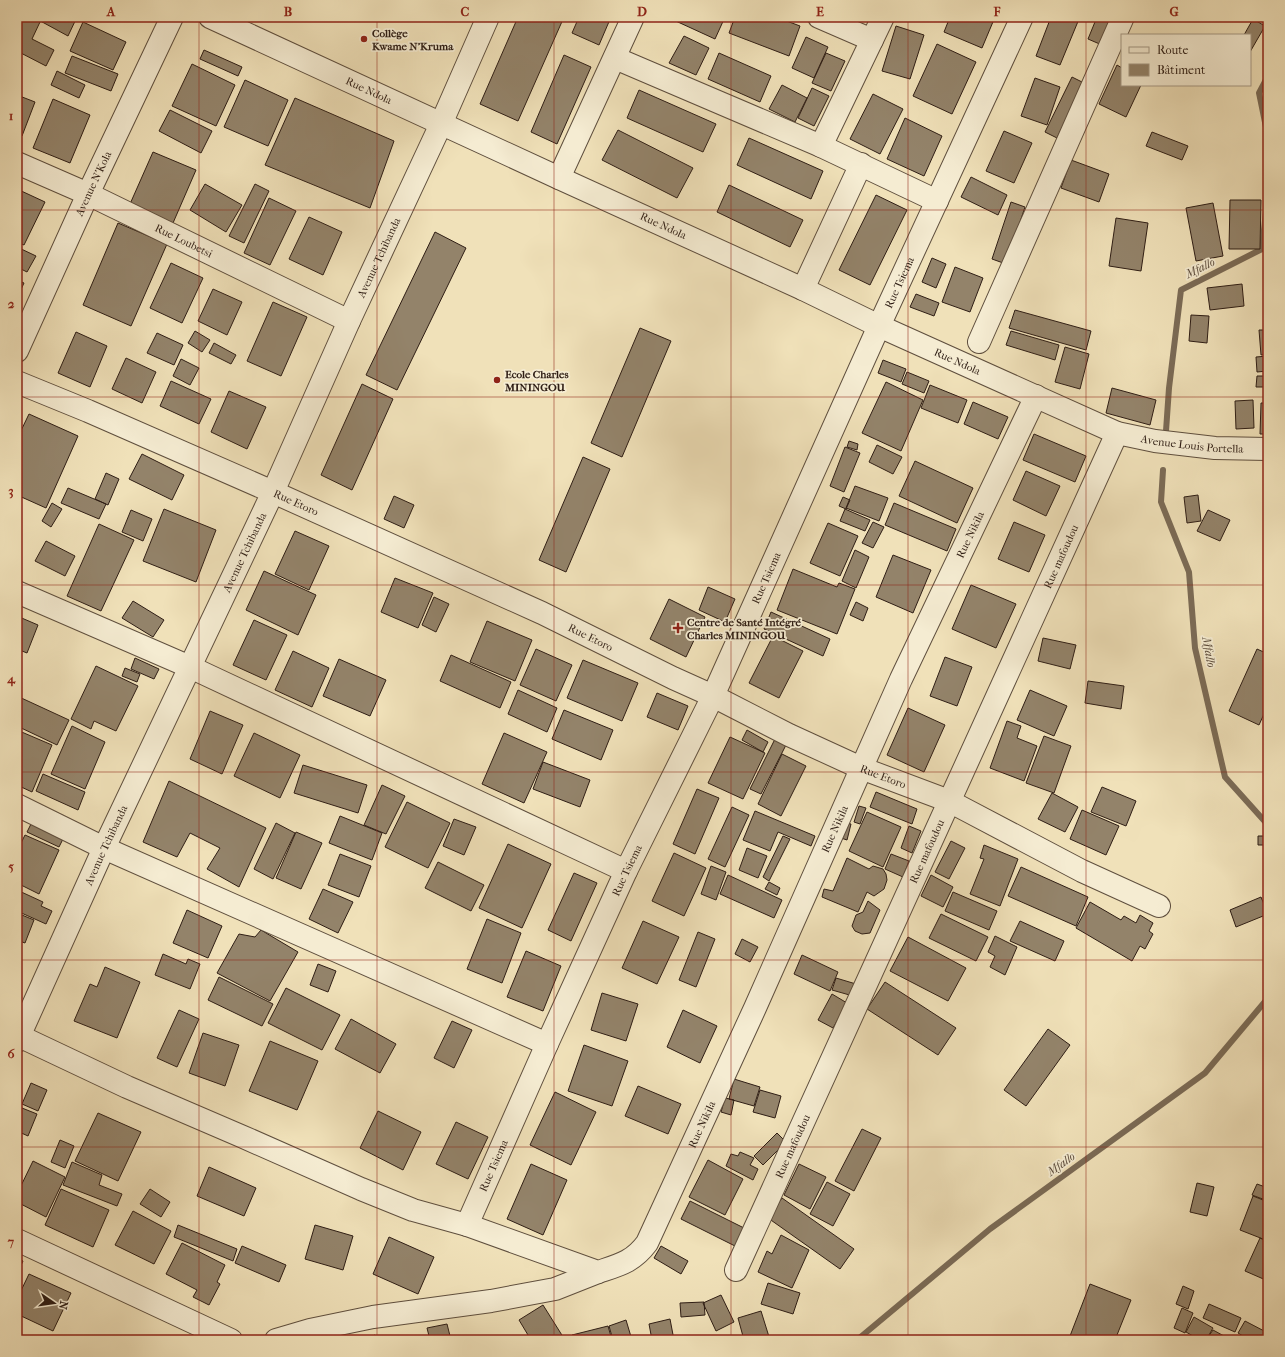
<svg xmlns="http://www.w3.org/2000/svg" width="1285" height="1357" font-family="'IM FELL French Canon',serif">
<rect width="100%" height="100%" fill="#f0e1b9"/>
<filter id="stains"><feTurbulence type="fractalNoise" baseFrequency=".005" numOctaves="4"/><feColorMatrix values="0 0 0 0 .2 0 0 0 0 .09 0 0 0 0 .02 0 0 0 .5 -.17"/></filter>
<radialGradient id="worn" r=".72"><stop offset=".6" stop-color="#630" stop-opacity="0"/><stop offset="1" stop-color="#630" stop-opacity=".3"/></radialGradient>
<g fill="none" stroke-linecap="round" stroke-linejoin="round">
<path stroke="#7b6b56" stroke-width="6" d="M1268 76 1259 93 1268 137
M1166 431 1169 388 1181 290 1262 249 1268 192
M1163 470 1161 502 1189 572 1195 648 1225 777 1268 825
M857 1340 990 1229 1205 1073 1268 998"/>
</g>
<path fill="#93836a" stroke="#2f1e15" d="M23 17H30L40 22 32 39 54 50 46 66 17 51V29Z
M33 17H77L68 36Z
M518 17H564L518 121 480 104Z
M579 17H611L599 45 572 33Z
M667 17H725L715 39Z
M735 17H776L800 26 789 56 729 33Z
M950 17H995L982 48 944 32Z
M1051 17H1074L1079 19 1060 65 1036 56Z
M1097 17H1113L1102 45 1088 39Z
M1259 17H1268V23Z
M1253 19 1265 26 1250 52V35H1244Z
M83 22 126 42 113 70 70 51Z
M896 26 924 35 910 79 882 71Z
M684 36 709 48 696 75 669 63Z
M806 37 828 47 814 78 792 68Z
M937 44 976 62 952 114 913 96Z
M204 50 242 67 238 76 200 59Z
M719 53 771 76 760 102 708 79Z
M826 53 845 61 831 91 812 83Z
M564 55 591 67 557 144 531 132Z
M72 56 118 74 111 91 65 73Z
M192 64 235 85 216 126 172 106Z
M1117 65 1122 68V85H1141L1126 117 1099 104Z
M57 71 85 85 79 98 51 85Z
M1072 77 1084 83 1057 138 1045 132Z
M1035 78 1060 87 1047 125 1021 116Z
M245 80 288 100 268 146 224 127Z
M782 85 807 98 795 122 769 109Z
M812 88 829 96 814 126 798 118Z
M639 90 716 124 703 152 627 118Z
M873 94 903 109 880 154 850 139Z
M17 95 35 102 22 136 17 134Z
M295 98 394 141 370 208 265 165Z
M53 99 90 115 70 163 33 148Z
M170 110 212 131 201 153 159 131Z
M905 118 942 136 924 176 887 159Z
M618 130 693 168 677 198 602 160Z
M1004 131 1032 143 1014 183 986 171Z
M1152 132 1188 146 1182 160 1146 146Z
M749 138 823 171 811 199 737 165Z
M153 152 196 170 173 223 130 204Z
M1071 160 1109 174 1099 202 1061 188Z
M971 177 1007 195 998 215 961 197Z
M205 184 242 205 226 232 190 210Z
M255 184 269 191 244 243 229 236Z
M729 185 803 220 790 247 717 212Z
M17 189 45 202 24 245 17 242Z
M876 195 907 210 870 285 839 270Z
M269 198 296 211 270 265 244 253Z
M1230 200H1261L1260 249H1229Z
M1011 202 1025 207 1006 264 992 259Z
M1213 203 1223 256 1196 261 1186 208Z
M309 217 342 232 323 275 289 259Z
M1116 218 1148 223 1141 271 1109 266Z
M118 223 167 244 131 326 83 305Z
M435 232 466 248 397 390 366 375Z
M17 247 36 256 27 272 17 267Z
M932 258 946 264 936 288 922 282Z
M171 263 203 278 182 323 150 308Z
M955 267 983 278 970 312 942 302Z
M17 280 24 283 17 298Z
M1242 284 1244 306 1210 310 1207 288Z
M213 289 242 302 227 335 198 321Z
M916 294 939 303 934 316 910 307Z
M273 302 307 317 281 376 247 361Z
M1015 310 1091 331 1086 350 1009 328Z
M1191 315 1209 316 1207 343 1189 341Z
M640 328 671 341 622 457 591 443Z
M1259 330H1268V354L1261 355Z
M195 331 210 340 202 352 188 343Z
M1011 331 1059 345 1055 360 1006 345Z
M76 332 107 346 90 387 58 373Z
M157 333 183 345 174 365 147 353Z
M214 343 236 355 231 364 209 353Z
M1065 347 1089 354 1080 389 1055 382Z
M1268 356V371L1257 372 1256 357Z
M126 358 156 372 142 403 112 389Z
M181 359 199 368 190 385 173 376Z
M883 360 906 369 901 382 878 373Z
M907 372 929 381 924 393 902 384Z
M1257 376H1268V387H1256Z
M171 381 211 399 199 424 160 406Z
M886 382 923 400 901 451 862 433Z
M362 384 393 399 352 490 321 475Z
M930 385 967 400 958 423 921 408Z
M1112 388 1156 400 1150 425 1106 413Z
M229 391 266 407 247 449 211 432Z
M1253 400 1254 428 1236 429 1235 401Z
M973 402 1008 417 998 439 964 424Z
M1261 403H1268V434H1260Z
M29 414 78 436 46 508 17 495V439Z
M1034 434 1086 456 1075 482 1023 460Z
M849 441 858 444 857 450 847 447Z
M877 445 902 457 893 474 869 462Z
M845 447 860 453 844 492 830 486Z
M142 454 184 475 172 500 129 479Z
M583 457 610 469 566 572 539 560Z
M915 461 973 488 957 523 899 496Z
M1026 471 1060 486 1046 516 1013 500Z
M106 473 119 479 108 505 95 499Z
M855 486 888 498 879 521 846 508Z
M68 488 106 504 99 519 61 503Z
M1198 495 1201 521 1187 523 1184 497Z
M394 496 414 505 404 528 384 519Z
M843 497 850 500 846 509 839 506Z
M52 503 62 509 51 527 42 521Z
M894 503 956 529 947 551 885 525Z
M164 509 216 530 196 582 143 561Z
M845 509 870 520 865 531 840 521Z
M131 510 152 519 143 541 122 532Z
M1208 510 1230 520 1220 541 1197 531Z
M873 522 884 527 873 548 862 543Z
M1014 522 1045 535 1029 572 998 559Z
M828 523 858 536 840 576 810 563Z
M99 524 134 540 101 611 67 596Z
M295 531 329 546 309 590 275 574Z
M46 541 75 556 65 576 35 561Z
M855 550 869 557 856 588 842 581Z
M893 555 931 570 913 613 876 597Z
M793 569 837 587 839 583 855 589 837 634 777 610Z
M264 571 316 595 298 635 246 610Z
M395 578 433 593 418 628 381 612Z
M971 585 1016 604 996 648 952 629Z
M708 587 735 599 725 622 699 610Z
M434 597 449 604 436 632 422 625Z
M669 599 705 617 686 657 650 639Z
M133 601 164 620 153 637 122 618Z
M856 602 868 608 863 621 850 615Z
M771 612 830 639 823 656 764 629Z
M17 616 38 625 27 653 17 649Z
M254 620 287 635 266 680 233 665Z
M487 621 532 640 515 681 470 662Z
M773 636 803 651 779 698 749 683Z
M1043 638 1076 645 1070 669 1038 661Z
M536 649 572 665 556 701 520 685Z
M1257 649 1268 654V705L1259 725 1229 711Z
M293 651 329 668 312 707 275 690Z
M451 655 511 682 500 708 440 681Z
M945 657 972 667 957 706 930 696Z
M135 658 159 669 154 679 131 669Z
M339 659 386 680 370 716 323 696Z
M583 660 638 683 622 721 567 698Z
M96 666 138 686 116 731 94 721 91 729 71 719Z
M125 668 140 674 137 682 122 676Z
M1088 681 1124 686 1121 709 1085 703Z
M518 690 557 708 547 732 508 714Z
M1030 690 1067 706 1054 736 1017 720Z
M657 693 688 706 678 730 647 717Z
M17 696 69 720 57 745 17 726Z
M908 708 945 725 924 772 887 755Z
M564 710 613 730 601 760 552 739Z
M210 711 243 725 222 774 190 759Z
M1007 721 1021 726 1017 738 1037 746 1024 781 990 768Z
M72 726 105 742 85 789 51 774Z
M17 730 52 745 32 792 17 785 19 779 17 778Z
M747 730 768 742 763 752 742 740Z
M254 733 300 755 280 798 234 776Z
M504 733 547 752 524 803 482 784Z
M1044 736 1071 746 1054 793 1026 783Z
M730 737 765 753 743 799 708 783Z
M775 739 786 745 761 794 750 789Z
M782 754 806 766 781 816 758 804Z
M543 762 590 780 580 807 533 789Z
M303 765 367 785 358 813 294 793Z
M43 774 85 792 78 810 36 791Z
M169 781 266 828 239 887 207 869 220 848 190 833 177 857 143 842Z
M382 785 405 796 386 834 364 825Z
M1102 787 1136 801 1126 826 1091 812Z
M697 789 719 798 695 854 673 844Z
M876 792 917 809 912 824 870 807Z
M1052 793 1078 807 1065 832 1038 819Z
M407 802 450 823 428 868 385 847Z
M859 806 866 808 860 824 854 822Z
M732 807 749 815 725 867 708 859Z
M1082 810 1119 826 1106 855 1070 839Z
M755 811 815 836 811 846 778 832 770 851 743 840Z
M867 812 901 827 883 867 849 851Z
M340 816 382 833 372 860 329 843Z
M454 819 476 827 464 855 443 846Z
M276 823 295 833 273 879 254 869Z
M845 823 851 824 847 840 841 838Z
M31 824 63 839 59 847 27 832Z
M909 826 921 831 912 853 901 848Z
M296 832 322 843 301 889 276 878Z
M25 835 59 850 39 894 17 883V851Z
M783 836 790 839 769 881 763 877Z
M1258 836H1268V845H1258Z
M951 841 965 848 949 879 935 872Z
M508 844 551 864 522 928 479 908Z
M984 845 1018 859 1000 906 970 894 984 859 980 858Z
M747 848 767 856 758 878 739 870Z
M674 853 706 868 684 916 652 901Z
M340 854 371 866 359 897 328 885Z
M891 854 909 861 903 877 885 869Z
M847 858 869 869 873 866 883 869 886 874 887 880 884 889 874 896 867 892 858 912 822 897 824 889 833 891Z
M438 862 484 885 471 911 425 888Z
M711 866 726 872 716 900 701 894Z
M1021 867 1088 897 1076 926 1008 896Z
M574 873 597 883 571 941 548 930Z
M728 875 782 900 774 918 720 894Z
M931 875 953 887 943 907 921 896Z
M769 882 780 888 777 895 765 889Z
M323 889 353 902 338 933 309 919Z
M17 890 43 902 41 906 52 911 46 924 17 911Z
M953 892 997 911 989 930 945 911Z
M1261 897 1268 914 1236 927 1230 910Z
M868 901 880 910 870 933 862 934 855 931 852 926 856 915 863 912Z
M1090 902 1121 920 1124 916 1136 923 1140 915 1153 923 1149 931 1153 934 1145 949 1140 946 1132 961 1076 928Z
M187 910 222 926 208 958 173 943Z
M17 913 34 920 25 943 17 940Z
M941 914 988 937 976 961 929 938Z
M487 919 521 933 502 983 467 969Z
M643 921 679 937 657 984 622 968Z
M1020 921 1064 941 1055 961 1010 941Z
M261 930 298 952 270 1001 217 973 239 934 255 937Z
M698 932 715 939 696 987 679 980Z
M995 936 1017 947 1005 975 990 967 995 956 988 952Z
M908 937 966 968 948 1001 890 971Z
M742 939 758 947 750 962 735 954Z
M526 951 561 966 543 1011 507 997Z
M163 954 186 964 188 959 200 964 190 989 155 975Z
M802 955 838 972 830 991 794 974Z
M318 964 336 971 328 992 310 985Z
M105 967 140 982 117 1038 74 1021 90 984 97 987Z
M219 977 273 1004 262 1026 208 1000Z
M836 978 856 984 853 996 832 990Z
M885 982 956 1028 938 1055 867 1009Z
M286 988 340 1015 322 1050 268 1023Z
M602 993 638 1004 626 1041 591 1030Z
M832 994 847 1003 833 1028 818 1020Z
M179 1010 199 1019 177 1067 157 1058Z
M683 1010 717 1026 700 1063 667 1047Z
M351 1019 396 1044 380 1073 335 1049Z
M452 1021 472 1030 454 1068 434 1058Z
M1048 1029 1070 1045 1026 1106 1004 1090Z
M203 1033 239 1045 225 1086 189 1073Z
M270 1041 318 1061 297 1110 249 1091Z
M584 1045 628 1061 612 1106 568 1091Z
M734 1079 760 1087 754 1106 729 1099Z
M31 1083 47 1090 38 1111 22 1104Z
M638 1086 681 1104 668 1134 625 1116Z
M760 1090 781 1096 775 1118 753 1112Z
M555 1092 596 1112 571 1165 530 1145Z
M725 1098 734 1100 731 1115 721 1112Z
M22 1108 37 1114 28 1136 17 1131V1121Z
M378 1111 421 1132 403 1170 360 1148Z
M98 1113 141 1132 118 1181 75 1161Z
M456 1122 488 1137 468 1179 436 1164Z
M862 1129 881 1138 854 1191 835 1181Z
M777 1133 786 1142 763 1165 754 1156Z
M60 1140 74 1146 65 1168 51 1162Z
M740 1152 754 1158 750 1165 758 1169 753 1180 726 1166 731 1154 738 1156Z
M708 1160 743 1179 725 1215 689 1197Z
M33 1161 65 1177 46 1217 17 1202V1194Z
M72 1162 102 1175 99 1185 122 1194 117 1206 63 1185Z
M531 1164 567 1180 543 1235 507 1219Z
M799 1164 826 1177 810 1209 784 1195Z
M209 1167 256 1188 244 1216 197 1196Z
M827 1182 850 1194 833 1226 810 1214Z
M1197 1183 1214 1187 1207 1216 1190 1212Z
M1257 1184 1268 1188V1201L1252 1195Z
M61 1189 109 1210 93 1247 45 1225Z
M150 1189 170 1202 161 1217 140 1204Z
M1253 1196 1268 1202V1225L1263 1239 1240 1230Z
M782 1198 854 1249 840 1269 768 1218Z
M690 1201 744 1228 735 1246 681 1219Z
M133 1211 171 1231 154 1264 115 1245Z
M178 1225 237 1249 233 1261 174 1237Z
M315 1225 353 1236 343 1270 305 1259Z
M781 1235 809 1250 792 1288 758 1272 767 1251 772 1254Z
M389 1237 434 1257 418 1294 373 1274Z
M1260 1238 1268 1242V1281L1245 1271Z
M182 1243 225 1265 217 1282 220 1284 209 1305 193 1297 197 1290 166 1274Z
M242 1246 286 1265 279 1282 235 1263Z
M661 1246 688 1261 681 1274 654 1258Z
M17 1258 23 1261 17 1274Z
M29 1274 71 1293 53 1331 17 1314V1299Z
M768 1283 800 1293 793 1314 761 1304Z
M1090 1284 1131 1300 1115 1340H1081L1070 1336Z
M1183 1286 1194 1291 1188 1309 1176 1304Z
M721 1295 734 1322 716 1331 703 1303Z
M704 1302 705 1315 681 1317 680 1303Z
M1209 1304 1241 1318 1235 1332 1203 1318Z
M543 1305 565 1340H531L519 1320Z
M1182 1308 1193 1313 1185 1333 1174 1328Z
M761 1311 770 1340H744L738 1318Z
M1194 1317 1213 1328 1206 1340H1200L1186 1332Z
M670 1319 674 1340H652L649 1324Z
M626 1320 632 1340H613L609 1326Z
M1245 1321 1268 1333 1267 1340H1250L1238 1333Z
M447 1324 451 1340H430L427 1328Z
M608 1326 612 1340H573L572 1335Z
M1213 1330 1224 1336 1221 1340H1206Z
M375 1335 377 1340H365Z"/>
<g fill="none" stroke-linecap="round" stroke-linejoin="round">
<g stroke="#5f4f3e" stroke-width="24">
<g id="street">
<path id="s1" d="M210 17 559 178 803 289 879 326 1117 433 1155 441 1215 448 1268 449"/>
<path d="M819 17 872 40"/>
<path d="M615 58 821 146 937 201"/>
<path d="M821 146 883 17"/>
<path id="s2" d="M17 163 88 194 349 321"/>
<path d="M559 178 633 17"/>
<path d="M803 289 861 164"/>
<path d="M979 342 1123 17"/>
<path id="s3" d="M17 351 88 194 172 17"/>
<path id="s4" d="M17 382 88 411 273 492 542 613 673 678 713 696 789 735 861 768 949 801 1082 871 1159 906"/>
<path d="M17 592 190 667 626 871"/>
<path d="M17 805 104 848 547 1044"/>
<path id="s5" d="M17 1035 127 1087 241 1136 361 1189 413 1210 467 1225 598 1272C619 1265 633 1262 647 1243L755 1008 901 679 1036 396"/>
<path id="s6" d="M17 1041 104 848 273 492 349 321 441 124 488 17"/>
<path id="s7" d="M467 1225 547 1044 626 871 713 696 879 326 1022 17"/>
<path d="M17 1240 231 1340"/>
<path id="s8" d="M736 1270 1117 433"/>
<path d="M276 1340 310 1330 373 1317 491 1301 555 1289 598 1272"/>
</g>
</g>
<use href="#street" stroke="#f5ecd2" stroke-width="22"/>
</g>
<path fill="none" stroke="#8f2418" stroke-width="1" stroke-opacity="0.55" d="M199 17V1340M377 17V1340M554 17V1340M731 17V1340M908 17V1340M1086 17V1340M17 210H1268M17 397H1268M17 585H1268M17 772H1268M17 960H1268M17 1147H1268"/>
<g fill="#8f2418" stroke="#f5ecd2" stroke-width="1.5">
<circle cx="364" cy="39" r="4"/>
<circle cx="497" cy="380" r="4"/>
<path d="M676 622h4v4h4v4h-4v4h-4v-4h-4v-4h4z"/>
</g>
<g text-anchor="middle" stroke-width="3.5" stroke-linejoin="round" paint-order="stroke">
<g font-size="11" font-weight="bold" fill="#2f1e15" stroke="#f5ecd2" text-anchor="start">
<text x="372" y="37">Collège<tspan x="372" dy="13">Kwame N'Kruma</tspan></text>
<text x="505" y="378">Ecole Charles<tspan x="505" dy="13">MININGOU</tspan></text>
<text x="687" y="626">Centre de Santé Intégré<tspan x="687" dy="13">Charles MININGOU</tspan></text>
</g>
<g font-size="11" fill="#2f1e15" stroke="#f5ecd2">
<text dy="4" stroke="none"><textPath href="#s1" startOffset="175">Rue Ndola</textPath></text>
<text dy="4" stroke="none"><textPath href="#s3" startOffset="184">Avenue N'Kola</textPath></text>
<text dy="4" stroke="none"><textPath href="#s1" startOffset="499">Rue Ndola</textPath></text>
<text dy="4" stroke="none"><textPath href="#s2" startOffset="184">Rue Loubetsi</textPath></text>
<text dy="4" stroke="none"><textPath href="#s6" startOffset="863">Avenue Tchibanda</textPath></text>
<text dy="4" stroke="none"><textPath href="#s7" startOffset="1037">Rue Tsiema</textPath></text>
<text dy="4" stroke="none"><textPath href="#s1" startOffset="823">Rue Ndola</textPath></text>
<text dy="4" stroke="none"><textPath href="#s1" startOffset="1074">Avenue Louis Portella</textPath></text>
<text dy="4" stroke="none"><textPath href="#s4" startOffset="304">Rue Etoro</textPath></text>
<text dy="4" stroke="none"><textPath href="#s5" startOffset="1465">Rue Nikila</textPath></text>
<text dy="4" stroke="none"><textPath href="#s6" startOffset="539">Avenue Tchibanda</textPath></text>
<text dy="4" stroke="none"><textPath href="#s8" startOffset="784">Rue mafoudou</textPath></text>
<text dy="4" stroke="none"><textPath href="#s7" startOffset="713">Rue Tsiema</textPath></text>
<text dy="4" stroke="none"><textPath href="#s4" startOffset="628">Rue Etoro</textPath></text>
<text dy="4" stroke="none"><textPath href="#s4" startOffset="952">Rue Etoro</textPath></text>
<text dy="4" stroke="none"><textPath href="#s5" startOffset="1141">Rue Nikila</textPath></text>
<text dy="4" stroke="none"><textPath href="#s6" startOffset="215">Avenue Tchibanda</textPath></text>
<text dy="4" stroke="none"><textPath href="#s8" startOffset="460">Rue mafoudou</textPath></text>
<text dy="4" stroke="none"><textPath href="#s7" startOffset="389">Rue Tsiema</textPath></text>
<text dy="4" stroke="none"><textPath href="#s5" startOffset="817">Rue Nikila</textPath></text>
<text dy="4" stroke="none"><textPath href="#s8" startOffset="136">Rue mafoudou</textPath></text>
<text dy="4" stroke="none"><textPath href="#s7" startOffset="65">Rue Tsiema</textPath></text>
</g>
<g font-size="12" font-style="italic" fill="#5b4b3b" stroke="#f5ecd2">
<text transform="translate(1200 268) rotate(-27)" y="4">Mfallo</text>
<text transform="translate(1209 652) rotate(80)" y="4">Mfallo</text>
<text transform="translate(1061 1164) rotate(-36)" y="4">Mfallo</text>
</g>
</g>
<rect width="1285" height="1357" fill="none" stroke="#f0e1b9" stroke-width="44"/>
<rect x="1121" y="34" width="130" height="52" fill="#f5ecd2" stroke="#a69a86"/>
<rect x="1129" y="47" width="20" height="6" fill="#f5ecd2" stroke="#a69a86"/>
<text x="1157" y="54" font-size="12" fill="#2f1e15">Route</text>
<rect x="1129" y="64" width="20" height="12" fill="#93836a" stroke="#a69a86"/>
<text x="1157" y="74" font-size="12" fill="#2f1e15">Bâtiment</text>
<g transform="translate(54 1303) rotate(103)" stroke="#f5ecd2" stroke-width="3" paint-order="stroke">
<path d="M0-3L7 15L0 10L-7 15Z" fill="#2f1e15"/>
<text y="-6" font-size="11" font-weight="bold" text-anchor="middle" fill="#2f1e15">N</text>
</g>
<rect x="22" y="22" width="1241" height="1313" fill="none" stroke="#8f2418" stroke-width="1.5"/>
<g font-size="13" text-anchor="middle" font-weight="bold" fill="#8f2418">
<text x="111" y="16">A</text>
<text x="288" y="16">B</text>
<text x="465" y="16">C</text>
<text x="642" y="16">D</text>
<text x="820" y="16">E</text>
<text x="997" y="16">F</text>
<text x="1174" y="16">G</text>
<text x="11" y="120">1</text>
<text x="11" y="308">2</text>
<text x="11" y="495">3</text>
<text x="11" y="683">4</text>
<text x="11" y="871">5</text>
<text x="11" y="1058">6</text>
<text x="11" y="1246">7</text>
</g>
<rect width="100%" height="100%" filter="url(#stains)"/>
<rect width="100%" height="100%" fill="url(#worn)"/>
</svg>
